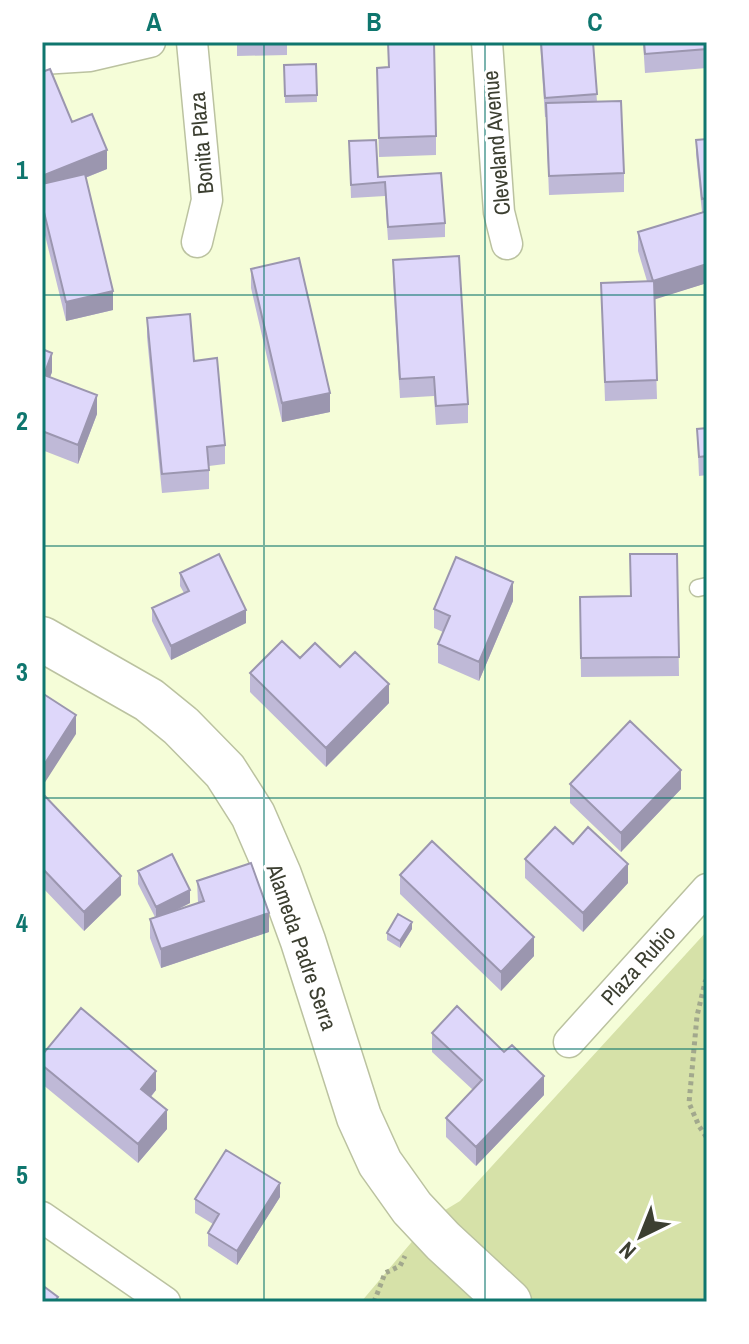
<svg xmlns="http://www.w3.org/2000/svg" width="749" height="1344" font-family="'Archivo Narrow',sans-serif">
<rect width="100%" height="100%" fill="#f5fdd8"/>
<path fill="#d6e1a8" d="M707 931V1302H361L432 1218 460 1201Z"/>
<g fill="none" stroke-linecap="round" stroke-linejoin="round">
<g stroke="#bbc2a0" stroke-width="19">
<path id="lane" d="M698 588 707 586"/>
</g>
<g stroke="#bbc2a0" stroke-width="33">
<path id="street" d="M192 42 207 200 197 242
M487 42 499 212 507 244
M42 59 90 56 150 42
M569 1042 707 889
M42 1217 165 1302"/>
</g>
<g stroke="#bbc2a0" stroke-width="47">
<path id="secondary" d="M42 639 149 700 181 726 225 771 253 815 279 875 303 941 359 1117 380 1163 412 1208 443 1241 509 1302"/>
</g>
<path stroke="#a2a88d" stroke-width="5" stroke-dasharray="4 4" stroke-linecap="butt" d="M707 979 705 982 697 1016 689 1103 699 1126 707 1138
M374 1302 385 1273 400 1266 405 1256"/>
<use href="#lane" stroke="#fff" stroke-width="16"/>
<use href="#street" stroke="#fff" stroke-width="30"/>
<use href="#secondary" stroke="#fff" stroke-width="44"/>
</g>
<path fill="#bfb9d7" d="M237 42H287V55L237 56Z
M388 42 436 136V155L379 157 377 68 388 67Z
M540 42H593L597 102 624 173V192L549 195 546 117H545Z
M643 42H707V68L645 73Z
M284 65 317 95V102L285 103Z
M42 72 72 122 107 169 85 178 113 310 66 321 42 223Z
M707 139V283L654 299 657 399 605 401 601 283 647 281 638 251V232L702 212 696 154V140Z
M349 141 378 177 445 223V237L388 240 385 196 351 198Z
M393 260 468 404V423L436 425 434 396 400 398 393 279Z
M251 269 330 412 282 422 251 288Z
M147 318 194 361 225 445V464L209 466V489L162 493 147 337Z
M42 349 52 372 50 377 97 414 78 464 42 450Z
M707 428V475L699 476 697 429Z
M677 554 679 676 581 677 580 597 631 596Z
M180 573 246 623 171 660 152 621V608L184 593 180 586Z
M513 601 479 681 438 663V644L443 632 434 628V609Z
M300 658 340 667 389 703 326 767 250 692V673Z
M570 784 681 789 621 852 570 803Z
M42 793 121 895 84 931 42 887Z
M573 844 628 883 583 932 525 878V859Z
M138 871 190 903 179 909 198 903 197 881 269 932 161 968 150 938V919L155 917 138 884Z
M400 875 534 956 501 991 400 894Z
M412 929 400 948 387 940V933Z
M432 1033 544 1095 476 1166 446 1137V1118L473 1090 432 1052Z
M42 1065 156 1090 151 1097 167 1129 138 1163 42 1084Z
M280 1197 237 1265 208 1246V1233L213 1224 195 1213V1199Z"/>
<path fill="#9b96af" d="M107 150V169L42 195V176Z
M707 264V283L653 300V281Z
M113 291V310L66 321V302Z
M52 353V372L44 394V375Z
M330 393V412L282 422V403Z
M97 395V414L78 464V445Z
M513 582V601L479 681V662Z
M246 610V623L171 660V646Z
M389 684V703L326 767V748Z
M76 715V734L42 787V768Z
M681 770V789L621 852V833Z
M628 864V883L583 932V913Z
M121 876V895L84 931V912Z
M190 890V903L156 920V907Z
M269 913V932L161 968V949Z
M412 922V929L400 948V941Z
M534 937V956L501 991V972Z
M156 1071V1090L141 1108V1089Z
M544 1076V1095L476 1166V1147Z
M167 1110V1129L138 1163V1144Z
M280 1183V1197L237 1265V1251Z"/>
<path fill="#ded7fa" stroke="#9b96af" stroke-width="2" d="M388 42H434L436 136 379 138 377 68 389 67Z
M541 42H593L597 94 545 98Z
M644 42H707V49L645 54Z
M316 64 317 95 285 96 284 65Z
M50 69 72 122 92 114 107 150 42 176V72Z
M621 101 624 173 549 176 546 103Z
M707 139V198L702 199 696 140Z
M376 140 378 177 441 173 445 223 388 227 385 182 351 185 349 141Z
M85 174 113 291 66 302 42 204V184Z
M707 211V264L653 281 638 232Z
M459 256 468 404 436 406 434 377 400 379 393 260Z
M299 258 330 393 282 403 251 269Z
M654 281 657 380 605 382 601 283Z
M190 314 194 361 217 358 225 445 207 447 209 470 162 474 147 318Z
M42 349 52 353 44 375 97 395 78 445 42 431Z
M707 428V456L699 457 697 429Z
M219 554 246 610 171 646 152 608 189 591 180 573Z
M630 554H677L679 657 581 658 580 597 631 596Z
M456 557 513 582 479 662 438 644 450 616 434 609Z
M282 641 300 658 315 643 340 667 355 652 389 684 326 748 250 673Z
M42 693 76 715 42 768Z
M630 721 681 770 621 833 570 784Z
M42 793 121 876 84 912 42 868Z
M555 827 573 844 588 827 628 864 583 913 525 859Z
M432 841 534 937 501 972 400 875Z
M172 854 190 890 156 907 138 871Z
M251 863 269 913 161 949 150 919 204 901 197 881Z
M398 914 412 922 400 941 387 933Z
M457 1006 504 1052 512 1045 544 1076 476 1147 446 1118 482 1080 432 1033Z
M81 1008 156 1071 141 1089 167 1110 138 1144 42 1065V1055Z
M226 1150 280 1183 237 1251 208 1233 219 1214 195 1199Z
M42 1285 58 1297 54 1302H42Z"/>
<path fill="none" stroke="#0f766e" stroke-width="2" stroke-opacity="0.55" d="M264 42V1302M485 42V1302M42 295H707M42 546H707M42 798H707M42 1049H707"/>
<g text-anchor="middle" stroke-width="6" stroke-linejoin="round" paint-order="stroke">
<g font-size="22" fill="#3c3f31" stroke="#fff">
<text transform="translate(201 143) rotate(-95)" y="8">Bonita Plaza</text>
<text transform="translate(496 143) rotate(-95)" y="8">Cleveland Avenue</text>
<text transform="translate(302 947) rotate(71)" y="8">Alameda Padre Serra</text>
<text transform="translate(638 965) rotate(-48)" y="8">Plaza Rubio</text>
</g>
</g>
<rect width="749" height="1344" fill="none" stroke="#ffffff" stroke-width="88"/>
<g transform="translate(641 1236) rotate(223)" stroke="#ffffff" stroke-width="6" paint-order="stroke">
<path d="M0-6L14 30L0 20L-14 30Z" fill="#3c3f31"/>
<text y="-12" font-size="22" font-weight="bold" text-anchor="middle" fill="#3c3f31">N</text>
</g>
<rect x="44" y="44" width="661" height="1256" fill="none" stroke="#0f766e" stroke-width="3"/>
<g font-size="26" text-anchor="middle" font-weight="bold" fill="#0f766e">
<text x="154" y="31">A</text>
<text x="374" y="31">B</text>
<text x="595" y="31">C</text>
<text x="22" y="179">1</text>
<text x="22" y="430">2</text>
<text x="22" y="681">3</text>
<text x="22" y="932">4</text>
<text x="22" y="1184">5</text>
</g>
</svg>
